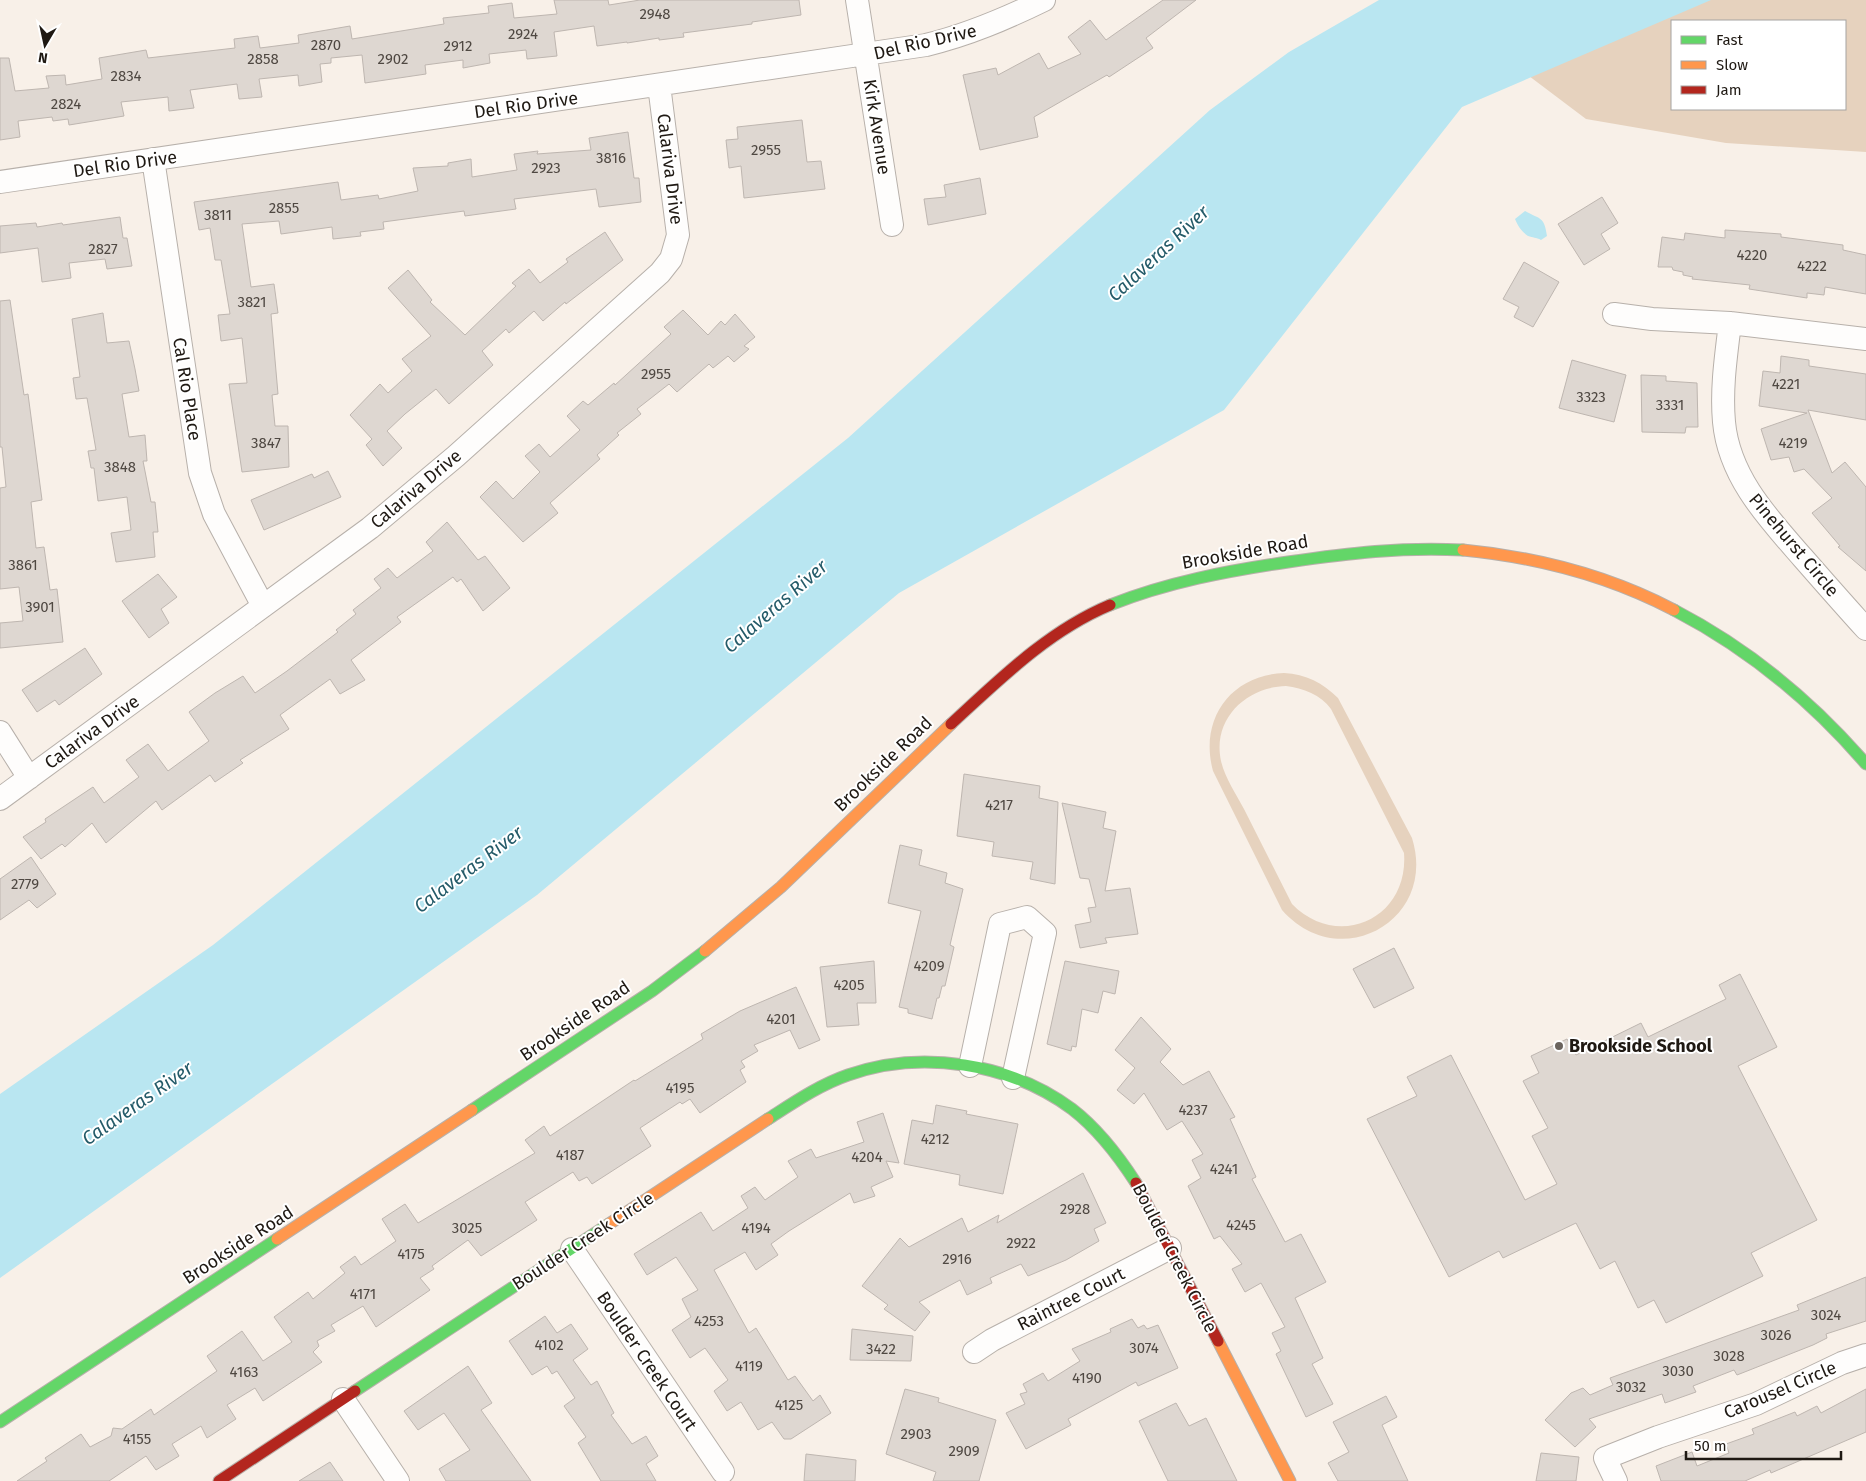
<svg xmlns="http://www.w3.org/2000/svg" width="1866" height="1481" font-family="'Fira Sans',sans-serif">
<rect width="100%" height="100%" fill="#f8f0e8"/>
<path fill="#e6d2be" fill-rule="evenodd" d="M1655 0H1866V152L1726 143 1586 119 1529 76ZM1672 21H1845V109H1672Z
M1284 673C1306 674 1323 683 1338 698L1412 838C1438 921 1339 975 1282 910L1213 771C1199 720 1230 675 1284 673ZM1286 686C1303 688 1321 695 1331 709L1404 853C1409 919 1338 951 1292 904 1276 872 1260 841 1244 809 1236 794 1225 778 1221 761 1212 719 1246 687 1286 686Z"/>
<path fill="#b9e6f1" d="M1379 0H1711L1462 107 1224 410 899 593 537 895 0 1278V1094L213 945 848 438 1210 110 1289 52Z
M1525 211C1541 220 1544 216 1547 236L1541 240C1536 237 1533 238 1528 236 1521 231 1518 226 1515 219Z"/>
<path fill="#ded7d1" stroke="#beb6b0" d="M554 0H608L609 5 640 0H799L801 15 752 22V24L683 33 684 37 659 40V38L627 43V42L597 46 594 26 554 32 557 56 527 59 526 50 489 54 490 63 463 68V60L425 65 426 74 365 83 362 55 331 58V63L320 64 322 82 299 86 298 75 259 79 262 97 239 99 237 84 190 90 194 108 169 111 168 97 121 102 124 116 69 125 68 119 53 121 52 117 18 121 20 137 0 140V58H9L15 91 49 88 46 76 65 75 66 85 102 79 99 58 146 50 148 58 235 48 234 39 258 36 260 48 299 43 298 35 350 26 352 39 444 24 443 18 489 13 488 6 512 3 514 18 557 14Z
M1163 0H1196L1146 38 1153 48 1109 77 1107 75 1034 117 1038 137 980 150 963 75 996 68 998 75 1039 53 1048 69 1081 54 1068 37 1090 20 1106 40Z
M802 120 807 162 821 161 825 189 744 198 741 166 729 168 726 140 738 139 737 127Z
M628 132 634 178H639L641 202 599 207 596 189 514 199 516 209 465 216 464 211 383 222 384 229 360 232 361 236 333 239 332 227 281 234 279 221 242 224 251 287 274 284 278 313 271 314 278 394 272 395 275 426H288L289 467 242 472 229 384 247 383 242 338 221 341 218 315 230 314 221 260H215L210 228 199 230 194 202 338 182 341 200 378 195 379 199 418 191 413 168 448 166V163L471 159 472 177 517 170 514 154 538 151 537 154 591 150 589 138Z
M980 178 986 214 928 225 924 199 946 197 944 185Z
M1602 197 1618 223 1601 234 1610 249 1584 265 1558 224Z
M120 217 123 238H127L132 266 107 269 105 259 69 263 71 278 42 282 38 248 0 253V226L36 223 37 227 62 223 63 225Z
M1725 230 1781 234V237L1843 245V250L1866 255V294L1825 287 1824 295 1807 293V298L1749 289 1750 285 1692 279 1693 277 1683 275V272L1673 270 1672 267H1658L1662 237 1684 240 1685 233 1725 238Z
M605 232 623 260 566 304 565 302 543 321 534 311 509 333 506 329 482 351 493 365 449 404 436 389 405 414 387 431 402 448 383 466 366 445 372 439 350 415 380 384 388 393 412 371 402 359 431 336 388 288 408 270 432 300 430 302 465 335 516 286 512 283 529 269 540 283 568 262 566 259Z
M1524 262 1559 282 1533 327 1514 317 1519 307 1503 299Z
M10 300 24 395 28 394 42 500 31 502 36 548 44 547 50 590 57 589 63 642 0 648V623L23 621 19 587 0 589V488L6 487 2 447H0V301Z
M683 310 708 335 721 321 725 325 735 314 755 337 744 346 749 349 734 362 728 356 713 368 709 364 677 392 669 384 637 409 641 414 617 433 619 435 597 455 600 459 550 503 558 513 523 542 480 497 496 481 513 499 540 472 525 456 539 444 550 457 580 430 567 416 583 401 588 405 614 383 615 385 671 334 664 327Z
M103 313 107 343 129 341 135 369 139 391 122 394 129 437 145 435 147 461H143L151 502H155L158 532H153L155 557 116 562 111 533 131 530 127 497 98 501 94 468H91L88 451 96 450 87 398 76 399 73 378 80 377 72 319Z
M1781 356 1809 360V366L1866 374V420L1808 410 1832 473 1845 462 1866 487V571L1838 547 1840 546 1812 513 1832 498 1804 469 1794 472 1789 457 1771 460 1761 429 1807 413 1759 406 1763 371 1780 373Z
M1572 360 1626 375 1614 422 1559 408Z
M1641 375 1666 376V381L1697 383 1698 427H1686L1685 433 1642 432Z
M328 471 341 497 264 530 251 500 312 474 314 478Z
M447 522 478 560 485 556 510 588 483 611 461 579 457 582 453 577 397 617 401 622 351 660 365 680 340 694 330 679 280 715 289 729 240 760 243 763 215 782 210 775 162 810 156 801 106 843 92 823 65 847 62 844 41 859 23 837 46 822 45 819 93 787 104 803 139 777 126 760 148 744 168 771 209 741 189 712 215 693 243 676 255 693 287 671 338 632 336 630 356 614 353 610 381 588 374 579 388 568 397 578 433 551 426 542Z
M158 574 177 597 161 609 169 623 149 638 122 601Z
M85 648 102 674 59 705 55 700 37 712 22 690Z
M964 774 1040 786 1039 798 1058 802 1055 884 1030 879 1033 862 992 856 994 842 957 836Z
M1062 803 1106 812 1103 828 1116 831 1105 891 1130 888 1138 934 1105 938 1107 943 1080 948 1075 925 1091 922 1088 908 1096 907 1089 879 1080 878Z
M900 845 922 850 919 865 947 873 945 883 963 889 950 945 954 947 945 986H942L939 998H937L932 1019 908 1013V1009L899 1007 921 911 888 903Z
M31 857 56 894 37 908 29 900 0 920V879Z
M1394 948 1414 988 1374 1008 1353 969Z
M874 961 876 1003H857L859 1025 827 1027 820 967Z
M1065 961 1119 971 1115 994 1103 991 1098 1013 1082 1009 1076 1047 1072 1046 1071 1051 1047 1044Z
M1740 974 1777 1047 1738 1066 1817 1220 1751 1253 1763 1276 1666 1323 1654 1300 1638 1308 1615 1261 1600 1269 1576 1223 1503 1258 1499 1251 1449 1277 1367 1119 1417 1096 1407 1077 1451 1055 1525 1200 1557 1184 1532 1136 1548 1128 1523 1081 1539 1073 1531 1056 1567 1039 1576 1055 1641 1023 1648 1037 1726 999 1719 985Z
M796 987 820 1040 799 1049 790 1030 754 1045 758 1051 741 1061 745 1067 740 1070 746 1082 700 1113 690 1099 682 1104 680 1102 640 1128 651 1146 592 1184 587 1177 579 1181 573 1172 525 1202 537 1220 481 1256 468 1240 432 1266 434 1269 420 1278 430 1290 376 1327 363 1306 331 1325 335 1331 317 1341 319 1346 313 1352 322 1362 263 1401 255 1388 227 1405 236 1419 207 1438 201 1426 172 1444 179 1456 156 1470 146 1456 109 1481H17L47 1461 45 1458 81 1434 90 1447 111 1436 113 1428 122 1429 151 1409 154 1415 217 1371 207 1356 242 1331 263 1361 292 1342 274 1317 308 1292 313 1299 345 1273 340 1267 355 1256 361 1265 396 1241 382 1219 405 1204 418 1223 535 1153 525 1140 544 1126 550 1136 634 1080 635 1081 703 1039 701 1034 740 1011Z
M1141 1017 1171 1049 1160 1062 1183 1085 1209 1071 1235 1117 1230 1119 1256 1177 1252 1179 1285 1242 1301 1234 1326 1282 1295 1298 1323 1358 1312 1364 1333 1404 1306 1417 1276 1354 1281 1351 1272 1333 1285 1327 1261 1283 1245 1292 1232 1269 1242 1264 1220 1236 1214 1239 1188 1186 1201 1178 1192 1160 1203 1154 1182 1121 1167 1130 1144 1093 1134 1104 1117 1090 1135 1068 1115 1050Z
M936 1105 967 1111 966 1114 1018 1124 1003 1194 959 1185 960 1175 904 1164 912 1120 933 1124Z
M883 1113 899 1163 886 1161 893 1177 871 1187 875 1196 854 1203 850 1193 789 1231 771 1244 778 1255 756 1270 745 1252 714 1270 749 1333 756 1328 788 1380 795 1376 813 1401 820 1395 831 1413 791 1439H784L772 1422 758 1430 741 1402 727 1411 714 1391 728 1380 705 1348 690 1358 672 1330 691 1317 682 1299 698 1290 676 1257 647 1275 634 1254 701 1212 713 1231 748 1208 741 1196 755 1187 765 1200 798 1177 788 1161 811 1149 816 1158 864 1142 857 1122Z
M1083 1173 1106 1223 1094 1229 1099 1241 1066 1260 1028 1276 1021 1264 990 1278 992 1283 967 1295 960 1280 919 1302 930 1312 915 1331 884 1309 888 1305 862 1286 900 1238 909 1247 962 1218 968 1232 999 1215 997 1223Z
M1866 1277V1321L1826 1334 1827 1338 1813 1345 1737 1375 1734 1370 1693 1386 1696 1392 1665 1403 1662 1394 1589 1419 1596 1427 1575 1447 1545 1420 1571 1393 1583 1388 1590 1395 1613 1385 1610 1378 1799 1310 1797 1305Z
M545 1316 557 1333 571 1324 588 1349 573 1360 591 1385 597 1381 614 1413 611 1415 632 1444 646 1436 658 1456 646 1464 656 1481H601L578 1443 586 1437 564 1406 575 1398 557 1371 552 1374 547 1366 532 1375 509 1341Z
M1132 1319 1138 1328 1144 1325 1147 1329 1158 1325 1178 1368 1138 1386 1136 1382 1068 1419 1071 1425 1026 1449 1006 1413 1025 1404 1020 1394 1027 1392 1023 1384 1043 1373 1048 1381 1080 1361 1072 1349 1111 1332 1110 1329Z
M852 1329 913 1336 911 1361 850 1360Z
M468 1366 492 1403 481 1410 531 1481H446L439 1469 470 1450 444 1413 418 1430 404 1411Z
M905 1389 939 1398 938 1402 996 1420 979 1481H933L936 1472 886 1454Z
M1866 1389V1432L1771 1473 1770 1470 1745 1481H1661L1656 1466 1692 1452 1697 1466 1729 1453 1726 1444 1754 1434 1752 1429 1795 1412 1797 1416 1817 1406 1821 1413Z
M1386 1396 1397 1417 1382 1425 1408 1481H1338L1328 1463 1349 1452 1333 1422Z
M1176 1403 1189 1426 1206 1418 1237 1481H1168L1139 1421Z
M1541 1453 1579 1457 1576 1481H1536Z
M806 1454 856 1460 855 1481H804Z
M330 1462 343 1481H299Z"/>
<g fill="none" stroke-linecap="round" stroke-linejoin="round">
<g stroke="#b7b0aa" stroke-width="24">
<path id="street" d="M857 0 892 225
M153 159 200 473 214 514 263 606
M0 182 926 45C968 35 1005 19 1044 0
M1614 314 1652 319 1730 323 1866 339
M1730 323C1726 356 1721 389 1724 422 1729 477 1768 518 1803 558 1824 582 1845 606 1866 629
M0 732 29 778
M0 799 370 528 456 456 660 273 671 259 678 235 659 85
M970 1066 1000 924 1027 917 1045 933 1013 1078
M572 1249 723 1472
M974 1352 992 1340 1170 1248
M343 1399 398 1481
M1616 1481 1605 1458 1658 1437 1756 1404 1842 1363 1866 1355"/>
</g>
<g stroke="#b7b0aa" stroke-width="13">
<path id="fast" d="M1110 605C1168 582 1227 571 1288 562 1350 553 1400 547 1463 550
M1674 610C1749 649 1811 700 1866 764
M472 1110 652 991 705 951
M768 1119C793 1103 819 1085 848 1075 921 1049 1010 1063 1072 1109 1098 1129 1118 1155 1136 1183
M355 1391 609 1224
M0 1422 277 1239"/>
</g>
<g stroke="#b7b0aa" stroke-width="13">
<path id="slow" d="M1463 550C1536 557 1609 576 1674 610
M705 951 781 887 951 724
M609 1224 768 1119
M277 1239 472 1110
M1218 1341 1290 1481"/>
</g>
<g stroke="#b7b0aa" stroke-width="13">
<path id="jam" d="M951 724C1000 679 1048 631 1110 605
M1136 1183 1218 1341
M219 1481 355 1391"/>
</g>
<use href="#street" stroke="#fefdfc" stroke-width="22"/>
<use href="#fast" stroke="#63d668" stroke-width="11"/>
<use href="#slow" stroke="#ff974d" stroke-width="11"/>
<use href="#jam" stroke="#b3261e" stroke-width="11"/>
</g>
<circle fill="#6b645e" stroke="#fff" stroke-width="2" cx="1559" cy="1046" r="5"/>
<g text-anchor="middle" stroke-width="4" stroke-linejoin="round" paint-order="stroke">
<g font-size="15" fill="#4f4842">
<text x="655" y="19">2948</text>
<text x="523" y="39">2924</text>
<text x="326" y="50">2870</text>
<text x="458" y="51">2912</text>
<text x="263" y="64">2858</text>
<text x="393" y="64">2902</text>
<text x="126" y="81">2834</text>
<text x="66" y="109">2824</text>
<text x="766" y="155">2955</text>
<text x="611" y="163">3816</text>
<text x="546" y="173">2923</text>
<text x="284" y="213">2855</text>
<text x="218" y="220">3811</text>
<text x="103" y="254">2827</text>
<text x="1752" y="260">4220</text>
<text x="1812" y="271">4222</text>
<text x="252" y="307">3821</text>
<text x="656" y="379">2955</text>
<text x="1786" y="389">4221</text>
<text x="1591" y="402">3323</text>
<text x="1670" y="410">3331</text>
<text x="266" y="448">3847</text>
<text x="1793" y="448">4219</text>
<text x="120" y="472">3848</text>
<text x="23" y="570">3861</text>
<text x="40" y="612">3901</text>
<text x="999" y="810">4217</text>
<text x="25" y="889">2779</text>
<text x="929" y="971">4209</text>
<text x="849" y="990">4205</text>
<text x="781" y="1024">4201</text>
<text x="680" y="1093">4195</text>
<text x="1193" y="1115">4237</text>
<text x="935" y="1144">4212</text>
<text x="570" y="1160">4187</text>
<text x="867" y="1162">4204</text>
<text x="1224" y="1174">4241</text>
<text x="1075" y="1214">2928</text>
<text x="1241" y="1230">4245</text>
<text x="467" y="1233">3025</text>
<text x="756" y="1233">4194</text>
<text x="1021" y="1248">2922</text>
<text x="411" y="1259">4175</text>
<text x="957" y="1264">2916</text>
<text x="363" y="1299">4171</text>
<text x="1826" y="1320">3024</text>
<text x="709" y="1326">4253</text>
<text x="1776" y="1340">3026</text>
<text x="549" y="1350">4102</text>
<text x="1144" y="1353">3074</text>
<text x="881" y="1354">3422</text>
<text x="1729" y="1361">3028</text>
<text x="749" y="1371">4119</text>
<text x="1678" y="1376">3030</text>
<text x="244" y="1377">4163</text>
<text x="1087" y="1383">4190</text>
<text x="1631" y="1392">3032</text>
<text x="789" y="1410">4125</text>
<text x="916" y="1439">2903</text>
<text x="137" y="1444">4155</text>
<text x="964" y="1456">2909</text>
</g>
<g font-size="18" fill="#1f1913" stroke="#fff">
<text transform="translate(925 42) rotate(-13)" y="6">Del Rio Drive</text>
<text transform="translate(526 105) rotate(-8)" y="6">Del Rio Drive</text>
<text transform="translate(877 127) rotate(81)" y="6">Kirk Avenue</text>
<text transform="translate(125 164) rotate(-8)" y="6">Del Rio Drive</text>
<text transform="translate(670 169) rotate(83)" y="6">Calariva Drive</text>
<text transform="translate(187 389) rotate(81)" y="6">Cal Rio Place</text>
<text transform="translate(416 489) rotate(-40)" y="6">Calariva Drive</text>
<text transform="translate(1794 545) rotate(50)" y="6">Pinehurst Circle</text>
<text transform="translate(1245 552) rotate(-10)" y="6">Brookside Road</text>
<text transform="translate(92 732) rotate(-36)" y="6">Calariva Drive</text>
<text transform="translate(883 764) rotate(-44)" y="6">Brookside Road</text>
<text transform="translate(575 1021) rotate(-34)" y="6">Brookside Road</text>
<text transform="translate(583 1241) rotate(-33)" y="6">Boulder Creek Circle</text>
<text transform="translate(238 1245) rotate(-33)" y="6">Brookside Road</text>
<text transform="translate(1175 1258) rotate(63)" y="6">Boulder Creek Circle</text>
<text transform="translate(1071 1299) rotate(-27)" y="6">Raintree Court</text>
<text transform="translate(647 1361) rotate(56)" y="6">Boulder Creek Court</text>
<text transform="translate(1780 1390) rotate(-23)" y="6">Carousel Circle</text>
</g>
<g font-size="18" font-weight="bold" fill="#1f1913" stroke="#fff" text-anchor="start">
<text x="1569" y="1052">Brookside School</text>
</g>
<g font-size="19" font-style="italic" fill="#245b69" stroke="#fff">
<text transform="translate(1158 253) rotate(-43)" y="7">Calaveras River</text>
<text transform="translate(775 606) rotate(-41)" y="7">Calaveras River</text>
<text transform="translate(468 869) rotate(-37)" y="7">Calaveras River</text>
<text transform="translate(137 1103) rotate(-35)" y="7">Calaveras River</text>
</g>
</g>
<rect x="1671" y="20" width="175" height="90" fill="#ffffff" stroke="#a5a3a1"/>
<rect x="1681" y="36" width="25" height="8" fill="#63d668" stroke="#a5a3a1"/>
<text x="1716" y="45" font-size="15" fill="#1f1913">Fast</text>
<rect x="1681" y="61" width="25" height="8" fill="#ff974d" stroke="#a5a3a1"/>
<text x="1716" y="70" font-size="15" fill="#1f1913">Slow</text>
<rect x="1681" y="86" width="25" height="8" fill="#b3261e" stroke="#a5a3a1"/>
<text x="1716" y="95" font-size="15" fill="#1f1913">Jam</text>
<g transform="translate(45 45) rotate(189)" stroke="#ffffff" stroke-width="4" paint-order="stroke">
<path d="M0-4L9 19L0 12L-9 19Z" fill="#1f1913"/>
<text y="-8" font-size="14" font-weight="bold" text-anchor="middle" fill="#1f1913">N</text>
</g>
<path d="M1686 1451v8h155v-8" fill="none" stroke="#1f1913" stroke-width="2.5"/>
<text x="1694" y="1451" font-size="15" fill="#1f1913" stroke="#ffffff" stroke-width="4" paint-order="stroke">50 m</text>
</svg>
